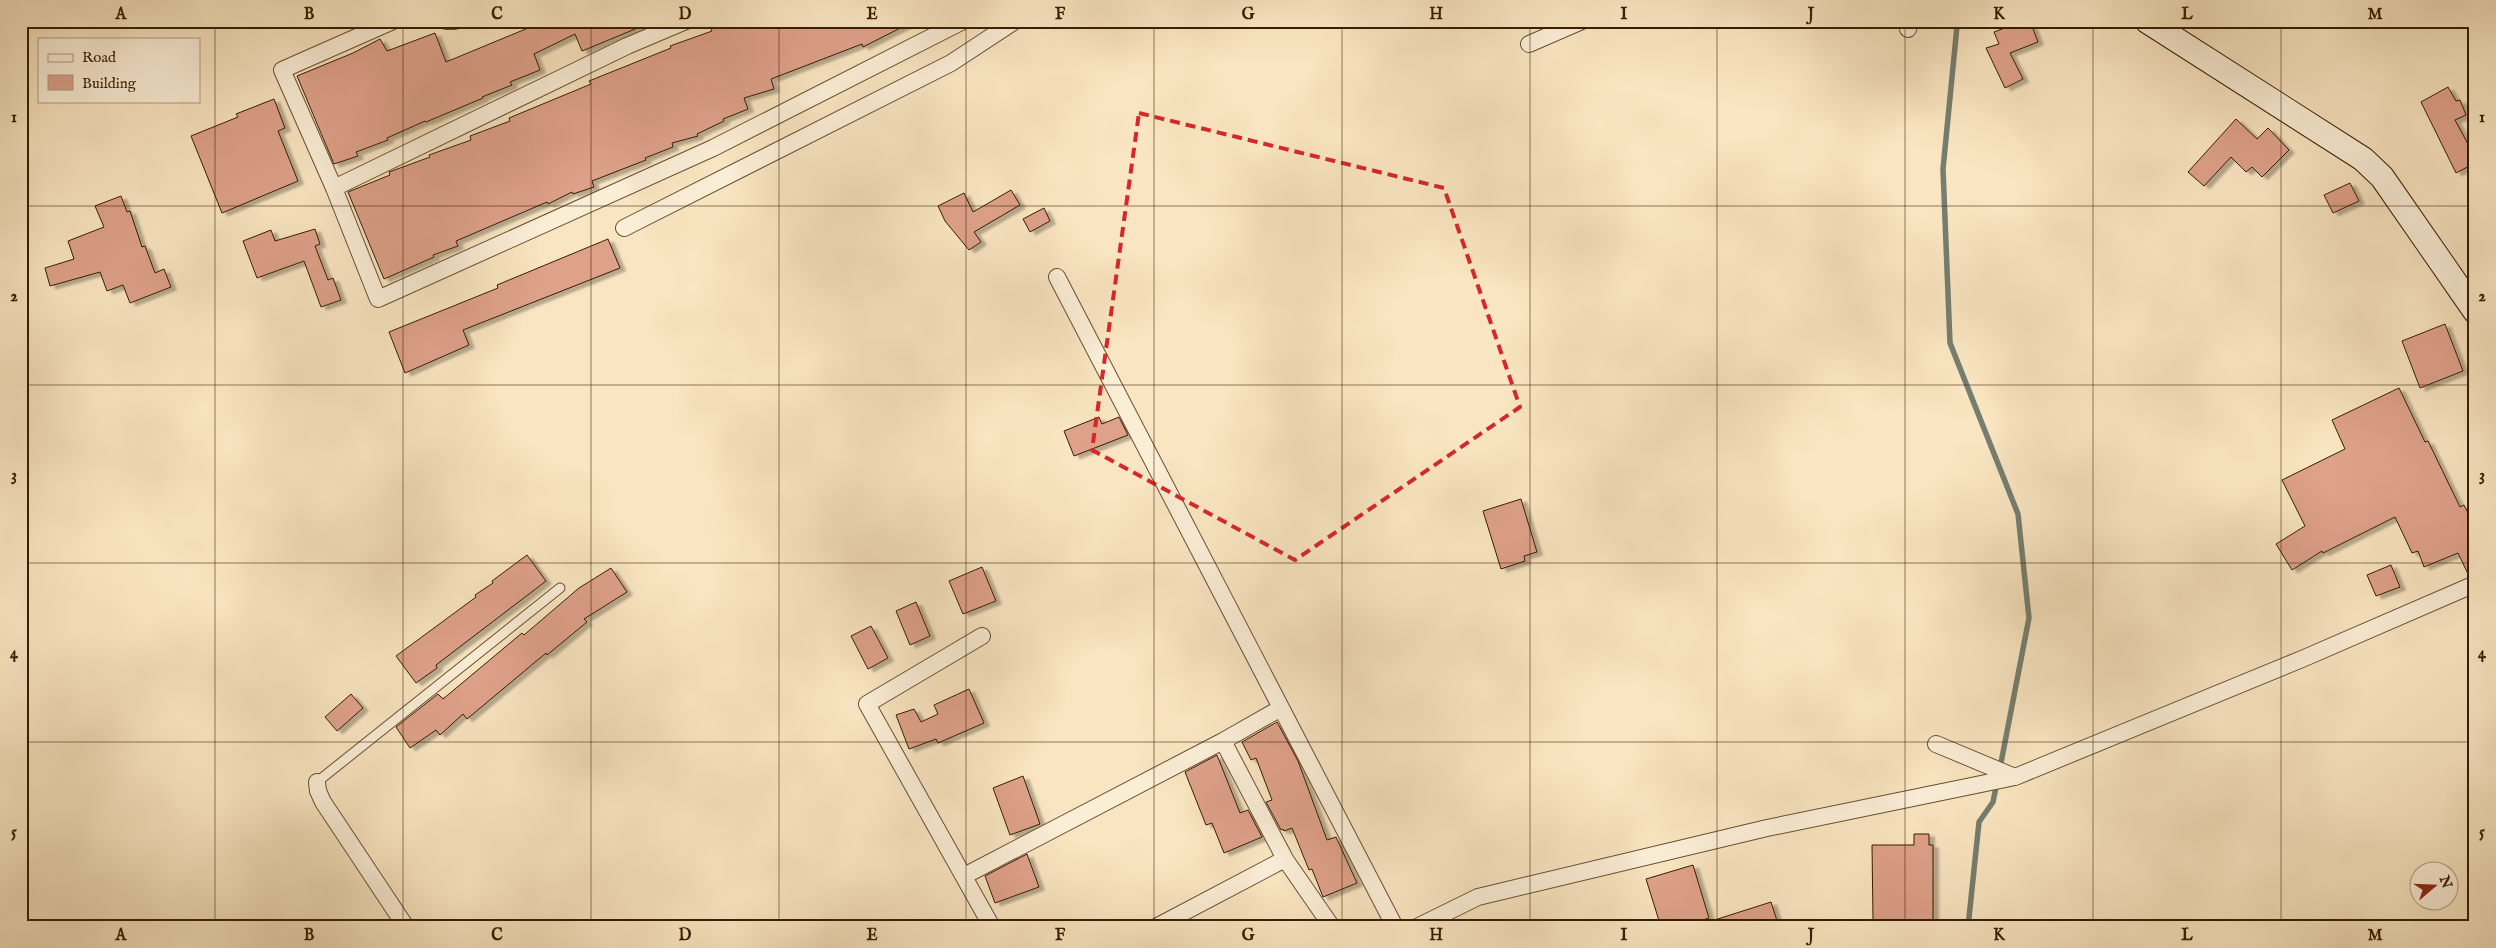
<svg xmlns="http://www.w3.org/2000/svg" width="2496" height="948" font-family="'IM FELL English',serif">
<defs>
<filter id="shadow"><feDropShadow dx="5.5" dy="3" stdDeviation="1" flood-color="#0004"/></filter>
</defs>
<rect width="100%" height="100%" fill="#f9e5c1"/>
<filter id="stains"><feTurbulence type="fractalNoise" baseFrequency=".004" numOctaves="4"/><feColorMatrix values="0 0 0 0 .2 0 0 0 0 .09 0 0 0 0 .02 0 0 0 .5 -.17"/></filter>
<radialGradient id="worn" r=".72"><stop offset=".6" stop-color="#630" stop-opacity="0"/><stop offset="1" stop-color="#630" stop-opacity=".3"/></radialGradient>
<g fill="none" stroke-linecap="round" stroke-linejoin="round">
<path stroke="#757e6f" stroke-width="5.5" d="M1960 21 1957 26 1943 169 1950 343 2018 514 2029 618 2000 768
M1968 927 1979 822 1993 802 1997 782"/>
</g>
<path fill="#dea18a" stroke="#361d00" filter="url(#shadow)" d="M545 21 652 22 582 51 575 34 534 54 540 70 510 82 512 85 482 97 483 98 426 122 425 121 387 138 388 140 356 152 358 156 334 164 297 76 353 53 380 39 387 51 435 33 446 62Z
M726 21H914L863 47 862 44 771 79 774 89 744 98 748 109 723 119 724 121 697 134 698 136 672 143 673 147 645 158 646 160 592 181 594 187 573 194 572 192 548 204 547 202 456 241 458 246 433 255 434 257 384 279 348 192 390 175 389 172 392 171 430 157 429 155 471 140 470 136 510 121 509 118 591 84 589 81 671 48 670 46 712 31 710 27Z
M2023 21H2030L2038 42 2010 53 2023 79 2005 88 1986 48 1999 44 1994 32Z
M2448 87 2456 101 2460 100 2466 115 2455 120 2475 157V163L2456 173 2421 102Z
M274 99 285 128 278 131 298 181 222 213 191 136 238 117 236 114Z
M2236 119 2257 139 2268 128 2289 150 2262 177 2252 167 2246 172 2231 157 2204 186 2188 172Z
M2350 183 2359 201 2333 213 2324 195Z
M1011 190 1020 205 974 232 981 242 969 250 945 221 938 206 964 193 973 212Z
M121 196 127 212 130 211 142 247 145 246 155 273 164 269 171 287 130 303 123 285 107 291 100 272 50 286 45 268 74 259 68 241 104 227 95 206Z
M1044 208 1050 221 1030 232 1023 219Z
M315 229 320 244 315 246 328 280 333 278 341 300 321 307 304 261 257 278 243 241 271 230 275 241Z
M608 239 620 268 463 330 469 345 405 373 389 332 498 288 497 285Z
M2445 324 2463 371 2420 388 2402 341Z
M2399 388 2425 442 2428 441 2460 507 2464 505 2475 527V574L2469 576 2458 553 2424 567 2418 551 2412 553 2395 517 2323 553 2322 551 2292 570 2276 544 2305 526 2282 480 2345 449 2332 420Z
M1099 417 1102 424 1119 417 1128 435 1074 456 1064 431Z
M1521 499 1537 552 1524 556 1525 561 1501 569 1483 511Z
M527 555 546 581 436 665 437 668 416 683 396 656 476 597 475 595 493 583 492 581Z
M2391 565 2400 587 2376 596 2367 575Z
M982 567 996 601 963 614 949 581Z
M611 568 627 592 584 619 587 622 547 655 546 653 467 719 463 714 440 735 436 730 410 748 396 727 438 694 443 699 522 633 524 635 579 588Z
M916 602 930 636 910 645 896 611Z
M871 626 888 658 868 669 851 636Z
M969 689 984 723 938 743 936 739 909 749 896 715 914 709 921 722 938 714 934 705Z
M351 694 363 708 337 731 325 717Z
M1277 722 1298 761 1327 840 1336 837 1357 883 1323 897 1312 869 1309 870 1292 828 1284 831 1283 829 1281 830 1266 802 1272 800 1256 758 1251 760 1242 742Z
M1217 755 1240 813 1248 810 1262 837 1224 853 1212 823 1206 825 1185 772Z
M1023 776 1040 824 1010 835 993 788Z
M1914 834H1929V845H1933V920H1873L1872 845H1914Z
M1027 854 1039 887 995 903 985 876Z
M1693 865 1709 918 1681 927H1661L1646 879Z
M1771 902 1779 927H1703L1702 924Z"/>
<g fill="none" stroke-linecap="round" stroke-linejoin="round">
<g stroke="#674f30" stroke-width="11">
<path id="lane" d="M317 782 560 588"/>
</g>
<g stroke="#674f30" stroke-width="18">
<path id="street" d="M393 21 282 70 334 188 627 46 686 21
M446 21H455
M1908 29 1910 21
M1529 44 1582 21
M334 188 378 299 713 148 963 21
M624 228 951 63 1015 21
M1057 277 1395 927
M982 636 867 704 992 927
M1223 741 1285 859 1332 927
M1936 744 2015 777
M317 782 318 791 323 802 406 927
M964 876 1223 741 1281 708
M1156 927 1285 859
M1417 927 1478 897 1767 828 2015 777 2302 659 2475 584"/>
</g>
<g stroke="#361d00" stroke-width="26">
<path id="secondary" d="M2147 21 2363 159 2382 177 2475 311"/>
</g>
<use href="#lane" stroke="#fbeed7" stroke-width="9"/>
<use href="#street" stroke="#fbeed7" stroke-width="16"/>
<use href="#secondary" stroke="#fbeed7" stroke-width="24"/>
</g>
<path fill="none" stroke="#d62828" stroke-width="4" stroke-dasharray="10 6" stroke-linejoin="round" d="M1139 113 1444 188 1520 407 1295 560 1092 450Z"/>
<path fill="none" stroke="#361d00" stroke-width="1" stroke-opacity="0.55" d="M215 21V927M403 21V927M591 21V927M779 21V927M966 21V927M1154 21V927M1342 21V927M1530 21V927M1717 21V927M1905 21V927M2093 21V927M2281 21V927M21 206H2475M21 385H2475M21 563H2475M21 742H2475"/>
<rect width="2496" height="948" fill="none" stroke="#f9e5c1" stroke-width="55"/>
<rect x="38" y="38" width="162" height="65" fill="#fbeed7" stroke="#ac9a81"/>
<rect x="48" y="54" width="25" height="8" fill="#fbeed7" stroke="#ac9a81"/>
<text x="82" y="62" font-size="15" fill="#361d00">Road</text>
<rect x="48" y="75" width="25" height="15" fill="#dea18a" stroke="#ac9a81"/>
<text x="82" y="88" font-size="15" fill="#361d00">Building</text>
<g transform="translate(2434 886) rotate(71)"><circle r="24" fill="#fbeed7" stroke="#ac9a81"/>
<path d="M0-4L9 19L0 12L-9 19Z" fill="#8f2418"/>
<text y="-8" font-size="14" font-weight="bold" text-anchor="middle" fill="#361d00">N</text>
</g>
<rect x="28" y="28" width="2440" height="892" fill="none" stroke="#361d00" stroke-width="2"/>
<g font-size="16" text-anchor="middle" font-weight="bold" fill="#361d00">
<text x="121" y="19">A</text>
<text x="309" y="19">B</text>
<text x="497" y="19">C</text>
<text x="685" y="19">D</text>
<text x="872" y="19">E</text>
<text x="1060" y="19">F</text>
<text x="1248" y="19">G</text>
<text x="1436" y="19">H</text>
<text x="1624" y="19">I</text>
<text x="1811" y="19">J</text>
<text x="1999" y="19">K</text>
<text x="2187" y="19">L</text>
<text x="2375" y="19">M</text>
<text x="14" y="122">1</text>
<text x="2482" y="122">1</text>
<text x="14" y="301">2</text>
<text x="2482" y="301">2</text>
<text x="14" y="480">3</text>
<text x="2482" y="480">3</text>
<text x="14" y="658">4</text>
<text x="2482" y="658">4</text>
<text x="14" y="837">5</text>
<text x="2482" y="837">5</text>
<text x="121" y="940">A</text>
<text x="309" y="940">B</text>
<text x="497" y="940">C</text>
<text x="685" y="940">D</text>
<text x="872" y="940">E</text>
<text x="1060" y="940">F</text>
<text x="1248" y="940">G</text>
<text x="1436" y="940">H</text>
<text x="1624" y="940">I</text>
<text x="1811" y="940">J</text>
<text x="1999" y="940">K</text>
<text x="2187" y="940">L</text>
<text x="2375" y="940">M</text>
</g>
<rect width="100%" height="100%" filter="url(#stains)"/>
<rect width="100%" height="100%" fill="url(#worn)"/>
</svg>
